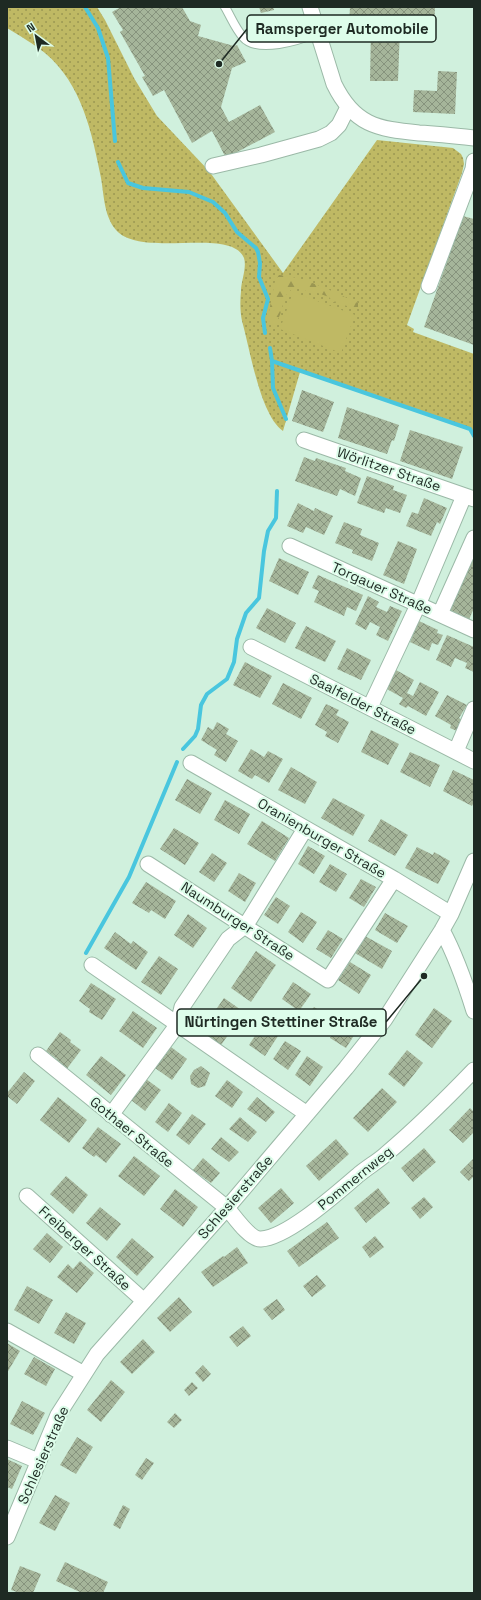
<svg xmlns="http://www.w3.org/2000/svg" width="481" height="1600" font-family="'Space Grotesk',sans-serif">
<defs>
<pattern id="green-dots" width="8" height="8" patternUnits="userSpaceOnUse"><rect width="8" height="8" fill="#bfb964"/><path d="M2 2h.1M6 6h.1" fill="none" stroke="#9b9752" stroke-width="1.8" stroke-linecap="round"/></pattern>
<pattern id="forest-firs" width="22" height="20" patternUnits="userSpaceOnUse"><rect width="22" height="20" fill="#bfb964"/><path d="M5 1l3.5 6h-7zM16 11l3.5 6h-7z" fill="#9b9752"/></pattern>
<pattern id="building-cross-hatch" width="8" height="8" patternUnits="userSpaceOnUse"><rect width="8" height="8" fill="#a5b59a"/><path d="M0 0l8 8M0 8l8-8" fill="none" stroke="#86937d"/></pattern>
</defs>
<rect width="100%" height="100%" fill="#d0f0dd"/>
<path fill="url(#green-dots)" d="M7 7H97L105 20 134 78 157 116 209 171 283 273 377 140 453 148 461 154 463 158 464 164 462 173 407 325 414 329 413 332 474 354V438L469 430 300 372 283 431C260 415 250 349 242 321 240 311 240 301 241 291 241 281 247 268 244 258 231 226 141 259 116 230 104 216 104 195 101 178 92 133 82 84 45 53 34 44 20 36 7 28Z"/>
<path fill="url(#forest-firs)" d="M279 275C306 277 333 292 358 303V309L333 302 329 297 315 292 312 294 298 287C278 292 287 312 274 324L270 322 268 317 275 281Z"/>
<path fill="#bfb964" d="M293 292 355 315 341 353 280 329Z"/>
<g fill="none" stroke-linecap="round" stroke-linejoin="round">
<path stroke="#49c6de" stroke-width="4" d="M85 7 98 28 108 58 115 141
M118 162 128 183 143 188 189 192 213 202 225 213 237 232 256 248 258 252 260 263 259 277 268 299 263 318 265 333
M270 348 272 361 470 429 474 436
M272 361 273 388 286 419
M183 749 195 736 198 729 201 705 207 694 227 679 234 662 237 639 246 613 259 598 264 551 268 531 276 518 277 491
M86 953 129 877 177 762"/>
</g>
<path fill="url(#building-cross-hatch)" d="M121 7H182L190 21 201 25 198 36 234 46 237 45 246 62 232 68 221 107 229 122 260 105 275 132 226 158 212 131 192 143 164 90 153 96 142 77 145 76 120 32 123 30 112 12Z
M259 7H273L274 10 261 13Z
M350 7H435L434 29 400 28 398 81H370L371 27 349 26Z
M438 71 457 72 455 114 413 112 414 90 437 91Z
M463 216 474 219V345L424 327Z
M302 390 334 402 323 432 292 421Z
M347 407 399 425 394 441 392 440 387 454 338 438Z
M410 430 463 447 452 479 400 461Z
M304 457 315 461 316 458 346 468 345 471 361 478 355 496 340 489 337 496 295 481Z
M367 476 394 486 393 490 407 495 400 513 386 508 384 513 357 503Z
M424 498 447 508 440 524 437 522 431 536 406 526 412 512 418 514Z
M298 503 314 511 315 508 333 516 324 535 306 527 303 533 287 526Z
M344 522 362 529 360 535 379 543 372 561 352 553 353 550 335 543Z
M398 541 417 549 404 584 383 575Z
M474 546V608L468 622 444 611Z
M279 558 309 572 298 595 269 581Z
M318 575 363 595 356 611 347 607 344 616 314 602 319 591 312 588Z
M368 596 379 602 376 607 387 612 390 606 402 611 388 641 376 635 380 627 370 622 366 630 355 624Z
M267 608 296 623 285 643 256 628Z
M419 621 438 630 437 633 443 635 438 645 432 643 429 651 410 642Z
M306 626 336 641 325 662 295 648Z
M447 635 474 647V672L465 668 467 663 455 658 451 667 436 660Z
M347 648 371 660 361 680 337 669Z
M245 662 272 676 260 698 233 685Z
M396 670 414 680 407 693 413 696 420 682 439 692 426 716 408 706 406 708 399 704 403 698 385 688Z
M283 683 312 698 301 719 272 704Z
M447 695 467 705 459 718 462 720 457 731 450 728 451 725 435 716Z
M326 704 339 710 336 715 349 722 338 743 325 736 327 732 315 725Z
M217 722 229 729 226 734 238 741 226 762 214 755 217 750 201 740 208 727 213 730Z
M371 730 399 744 388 765 361 752Z
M251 749 264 757 268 751 283 759 269 783 255 775 252 779 238 771Z
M410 752 440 765 430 787 400 772Z
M291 767 317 782 305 804 278 790Z
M453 770 474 780V802L472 806 443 791Z
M187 779 212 793 200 814 175 800Z
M333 798 365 815 353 836 321 818Z
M225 800 250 814 239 834 214 820Z
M381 819 408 835 395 856 368 841Z
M262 821 289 838 275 861 247 844Z
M174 828 199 843 185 865 160 849Z
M308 846 325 856 314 874 298 864Z
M417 847 433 855 434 852 450 861 438 884 405 868Z
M212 853 227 863 214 882 199 872Z
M330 864 347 874 336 892 319 882Z
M239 873 256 883 245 902 228 891Z
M361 879 376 887 364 907 349 898Z
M146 882 176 901 165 919 151 910 149 913 132 903Z
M276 897 290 906 278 924 264 915Z
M301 912 317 922 303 943 288 932Z
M385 913 408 926 397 943 375 930Z
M188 914 207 928 193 948 174 935Z
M328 930 343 939 331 958 316 949Z
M115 932 131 944 133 941 148 952 136 970 104 948Z
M365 936 392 951 382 969 355 953Z
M256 951 276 965 251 1002 231 988Z
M159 956 178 969 161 995 141 982Z
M350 962 371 975 359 994 338 980Z
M293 982 311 994 299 1011 282 999Z
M91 983 116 999 102 1020 89 1012 90 1009 79 1001Z
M224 998 244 1012 219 1048 199 1034Z
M314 1007 330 1017 318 1035 302 1024Z
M434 1008 452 1021 432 1048 415 1035Z
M133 1011 157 1028 143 1048 119 1031Z
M344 1016 360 1026 346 1048 330 1038Z
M262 1025 278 1036 265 1056 249 1045Z
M60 1032 71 1040 70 1042 81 1050 66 1070 55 1061 57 1059 46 1051Z
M285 1041 301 1051 288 1070 273 1059Z
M171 1047 187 1059 172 1080 155 1068Z
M407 1050 423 1063 404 1087 388 1074Z
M101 1056 126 1075 111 1095 86 1075Z
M307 1056 323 1067 310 1086 295 1075Z
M201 1066 210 1073 205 1086 198 1088 191 1084 190 1076 194 1070Z
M24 1072 35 1081 17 1104 7 1096V1093Z
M146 1079 161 1090 145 1111 131 1100Z
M227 1080 243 1092 232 1108 215 1096Z
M382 1088 397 1102 368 1132 353 1118Z
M58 1097 87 1120 69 1143 40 1120Z
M257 1097 275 1112 266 1122 247 1109Z
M169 1103 182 1113 168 1132 155 1122Z
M470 1108 474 1112V1132L463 1143 449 1130Z
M192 1114 206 1124 189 1145 176 1135Z
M240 1117 257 1132 248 1142 229 1129Z
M98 1127 121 1144 106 1163 96 1155 94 1157 82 1148Z
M221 1137 239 1152 229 1162 211 1149Z
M336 1139 349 1154 319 1181 306 1166Z
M424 1148 436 1162 413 1182 401 1168Z
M134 1156 160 1176 144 1196 118 1176Z
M203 1158 220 1173 211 1183 193 1170Z
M474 1158V1176L469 1181 460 1172Z
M66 1176 88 1195 73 1214 50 1194Z
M281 1188 294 1203 271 1223 258 1208Z
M378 1188 390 1203 366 1223 354 1208Z
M175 1189 198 1207 183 1227 160 1209Z
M424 1197 433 1207 420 1219 411 1208Z
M100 1207 121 1224 107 1241 86 1223Z
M327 1222 339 1238 299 1267 287 1251Z
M47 1233 63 1247 50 1263 33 1249Z
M375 1236 384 1247 370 1258 362 1247Z
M132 1238 154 1257 137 1276 116 1257Z
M237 1247 248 1263 213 1287 201 1272 223 1256 224 1257Z
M80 1261 94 1273 77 1293 57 1277 68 1264 73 1269Z
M317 1275 326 1286 312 1297 303 1286Z
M27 1286 53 1300 39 1324 14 1310Z
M179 1297 192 1312 170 1332 157 1318Z
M277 1299 285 1310 272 1320 263 1309Z
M66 1312 86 1323 74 1344 54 1333Z
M243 1326 251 1336 237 1347 229 1337Z
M143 1339 155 1352 132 1374 120 1362Z
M7 1343 20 1351 7 1373Z
M34 1357 55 1369 46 1386 24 1374Z
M203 1365 211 1374 203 1382 195 1373Z
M111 1380 125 1392 101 1422 87 1410Z
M192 1382 198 1388 189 1396 184 1390Z
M22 1401 45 1413 33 1435 10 1424Z
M175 1413 182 1420 174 1428 167 1422Z
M77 1437 93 1447 76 1474 60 1465Z
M146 1458 154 1463 142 1480 135 1475Z
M7 1459 22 1466 12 1489 7 1487Z
M55 1495 70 1503 55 1531 39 1523Z
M123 1505 130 1509 120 1529 113 1525Z
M65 1562 108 1582 103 1593H82L56 1581Z
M20 1566 41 1574 33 1593H20L11 1590Z"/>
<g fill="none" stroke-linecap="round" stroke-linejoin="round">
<g stroke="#9bb9a7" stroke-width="10">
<path id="lane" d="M225 7C231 17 235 28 243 37 257 54 300 40 317 33"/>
</g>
<g stroke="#9bb9a7" stroke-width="17">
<path id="street" d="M310 7 334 84C354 125 377 129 419 133 437 134 456 136 474 138
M213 166 261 155 319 139 331 133 339 125 348 107
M429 286 473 169 474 161
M304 440 474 499
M290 546 474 630
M440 614 474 538
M251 647 474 761
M370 707 418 605 464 496
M456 751 474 709
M191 763 394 879 451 914
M148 864 328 980 394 879
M442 930C456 956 465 982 474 1011
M92 965 307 1114
M38 1055 227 1208C234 1216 250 1240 261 1239 287 1238 337 1193 357 1176 366 1168 377 1162 386 1154 417 1128 446 1099 474 1070
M111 1115 178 1024 182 1007 228 939 246 925 305 829
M27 1196 143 1300
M7 1331 84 1374
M7 1448 38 1461
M7 1537 58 1415 97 1354 227 1208 346 1068 385 1019 442 930 451 914 474 861"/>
</g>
<use href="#lane" stroke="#fff" stroke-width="8"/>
<use href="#street" stroke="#fff" stroke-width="15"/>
</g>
<g text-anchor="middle" stroke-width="4" stroke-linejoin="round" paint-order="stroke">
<g font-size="14" fill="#1e2a23" stroke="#ddfdea">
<text transform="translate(389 469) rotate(19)" y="5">Wörlitzer Straße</text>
<text transform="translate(382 588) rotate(24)" y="5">Torgauer Straße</text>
<text transform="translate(363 704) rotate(27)" y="5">Saalfelder Straße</text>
<text transform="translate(322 838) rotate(30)" y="5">Oranienburger Straße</text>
<text transform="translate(238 921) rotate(33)" y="5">Naumburger Straße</text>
<text transform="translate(132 1132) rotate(39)" y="5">Gothaer Straße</text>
<text transform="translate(355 1178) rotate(-39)" y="5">Pommernweg</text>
<text transform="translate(235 1197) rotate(-49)" y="5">Schlesierstraße</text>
<text transform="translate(85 1248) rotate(42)" y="5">Freiberger Straße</text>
<text transform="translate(43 1455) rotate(-66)" y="5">Schlesierstraße</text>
</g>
</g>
<path fill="none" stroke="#1e2a23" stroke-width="1.5" d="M219 64L247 29M424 976L386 1022"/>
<g fill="#1e2a23" stroke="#ddfdea" stroke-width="1.5">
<circle cx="219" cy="64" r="4"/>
<circle cx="424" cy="976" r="4"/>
</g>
<g fill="#ddfdea" stroke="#1e2a23" stroke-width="1.5">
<rect x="247" y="15" width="189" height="27" rx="4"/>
<rect x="177" y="1009" width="209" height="27" rx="4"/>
</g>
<g font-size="15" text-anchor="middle" font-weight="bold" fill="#1e2a23">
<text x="342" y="34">Ramsperger Automobile</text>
<text x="281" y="1027">Nürtingen Stettiner Straße</text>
</g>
<rect width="481" height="1600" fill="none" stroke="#1e2a23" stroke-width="16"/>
<g transform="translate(36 36) rotate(328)" stroke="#ddfdea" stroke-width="3" paint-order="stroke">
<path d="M0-3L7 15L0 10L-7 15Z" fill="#1e2a23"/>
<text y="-6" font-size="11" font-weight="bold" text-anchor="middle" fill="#1e2a23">N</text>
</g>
</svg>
